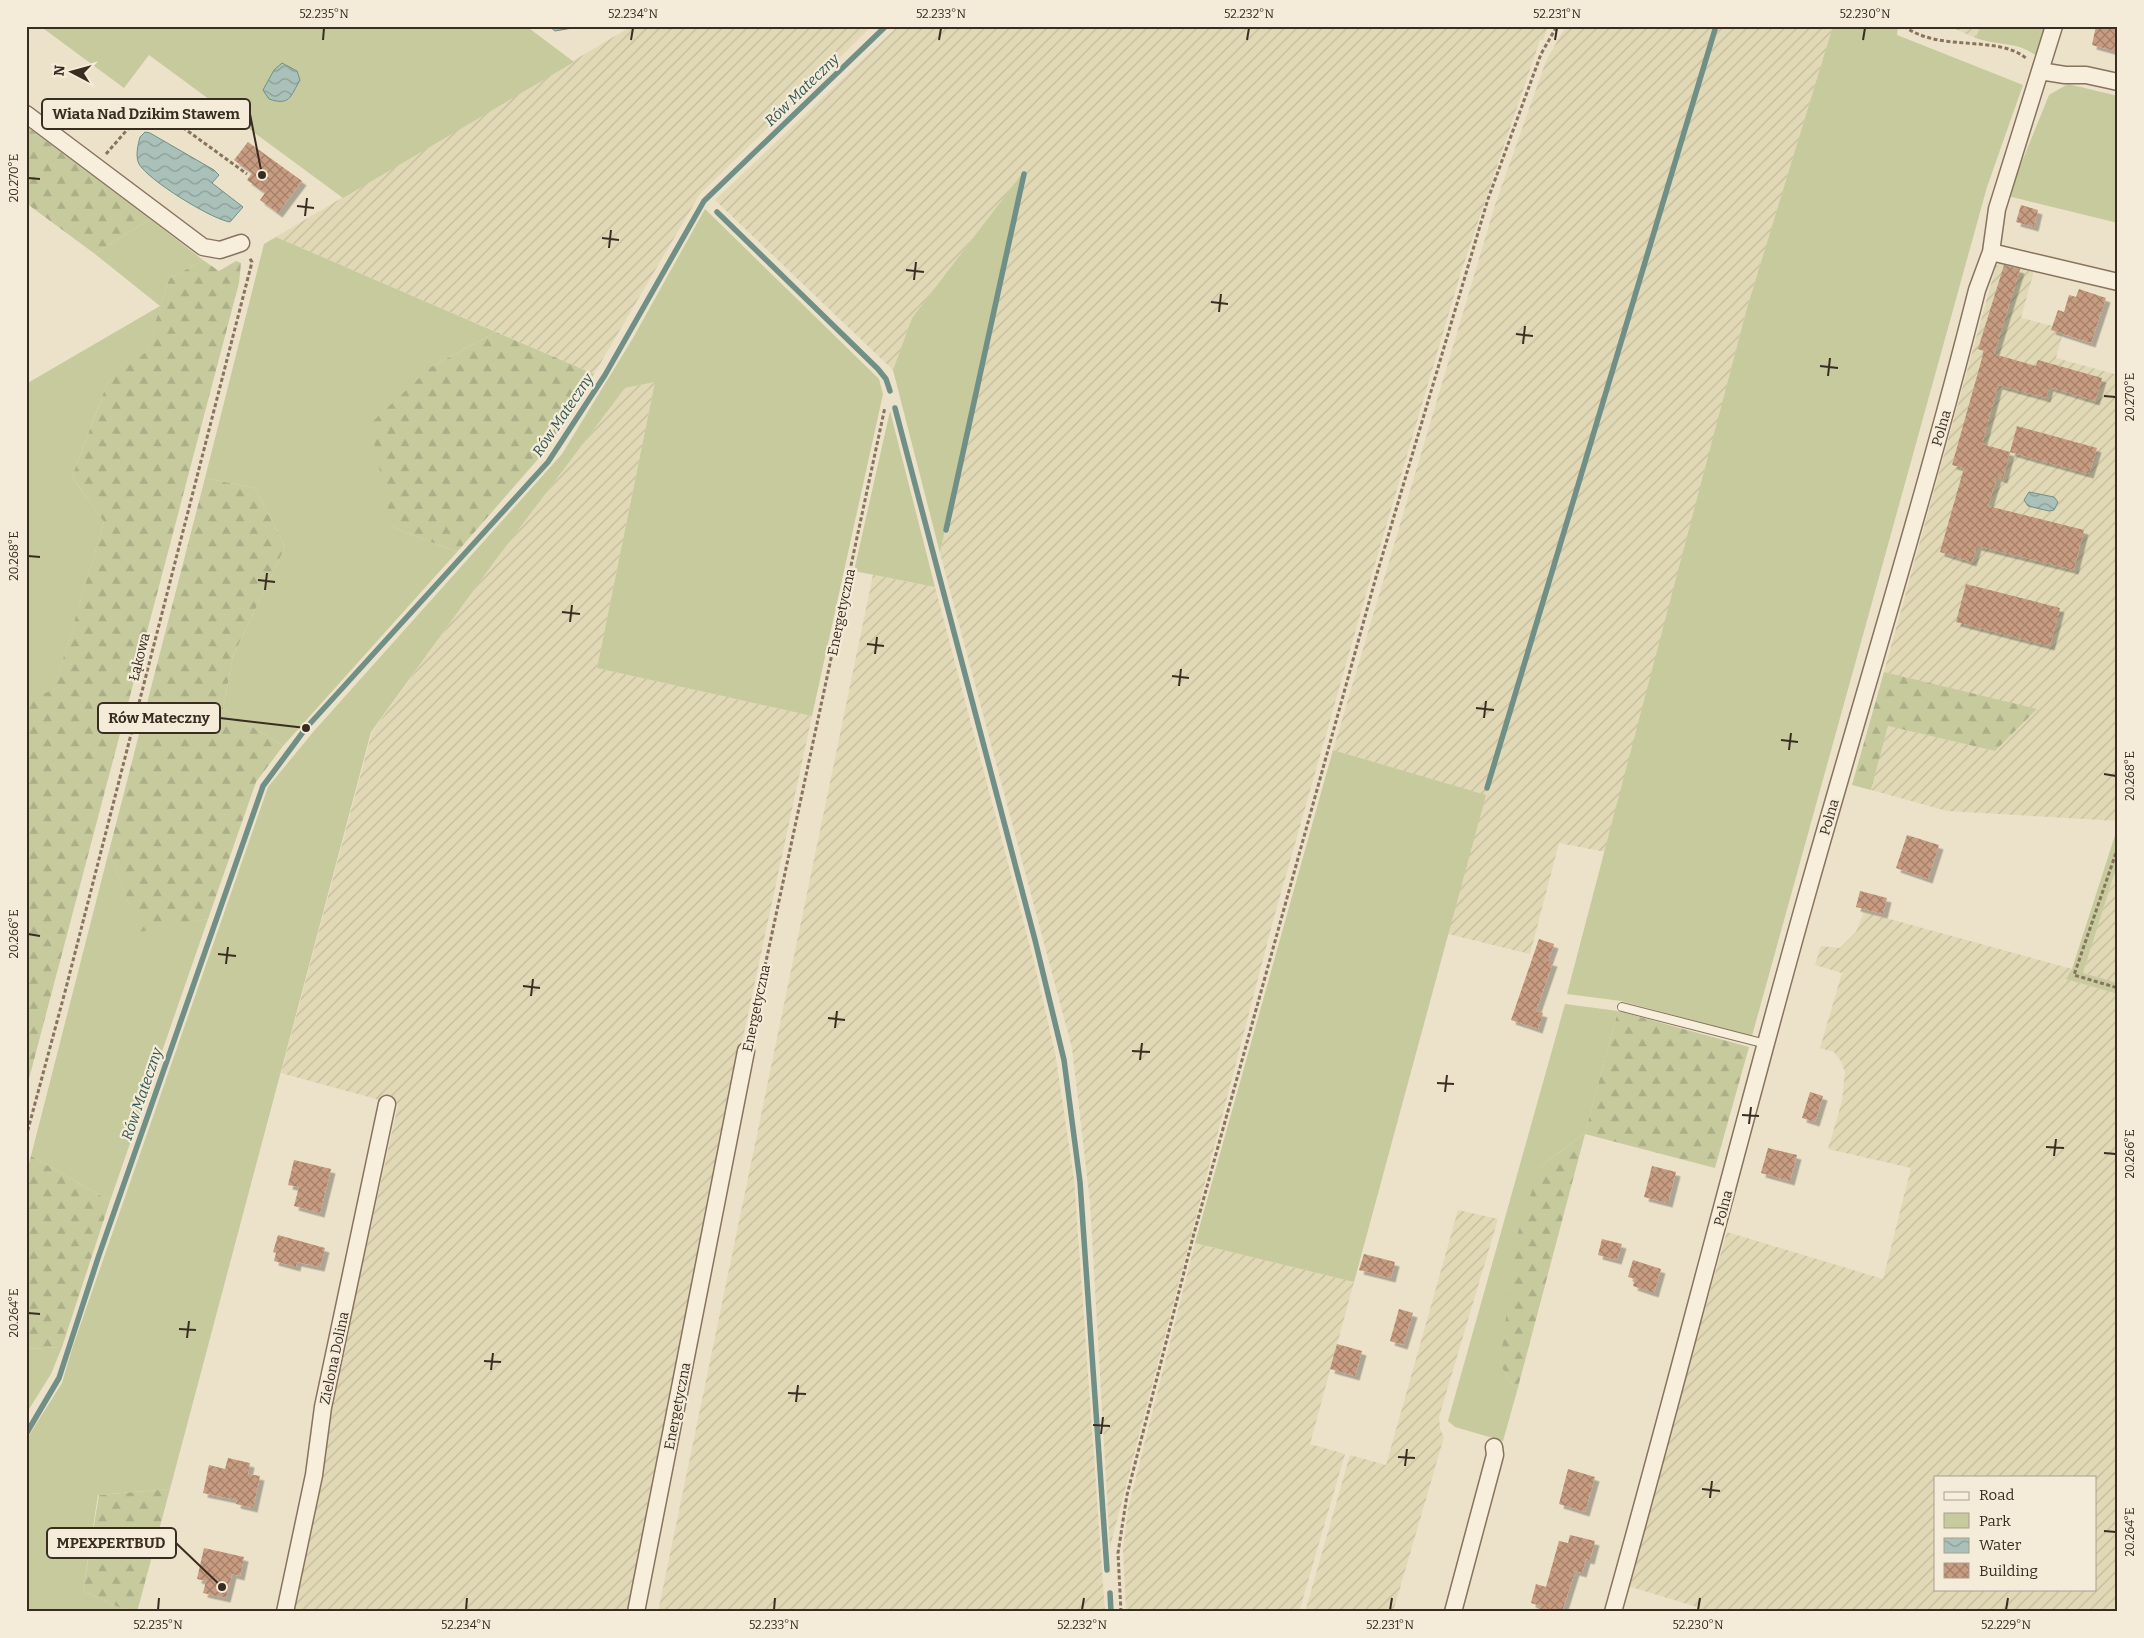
<svg xmlns="http://www.w3.org/2000/svg" width="2144" height="1638" font-family="Bitter,serif">
<defs>
<pattern id="farmland-furrows" width="10" height="10" patternUnits="userSpaceOnUse" patternTransform="scale(1.25)"><rect width="10" height="10" fill="#e1d9b6"/><path d="M-1 1l2-2M0 10L10 0M9 11l2-2" fill="none" stroke="#c2ba9c"/></pattern>
<pattern id="forest-firs" width="22" height="20" patternUnits="userSpaceOnUse" patternTransform="scale(1.25)"><rect width="22" height="20" fill="#c6ca9d"/><path d="M5 1l3.5 6h-7zM16 11l3.5 6h-7z" fill="#abae87"/></pattern>
<pattern id="water-waves" width="16" height="10" patternUnits="userSpaceOnUse" patternTransform="scale(1.25)"><rect width="16" height="10" fill="#a9c1b9"/><path d="M0 5q4-4 8 0t8 0" fill="none" stroke="#8b9d96"/></pattern>
<pattern id="building-cross-hatch" width="8" height="8" patternUnits="userSpaceOnUse" patternTransform="scale(1.25)"><rect width="8" height="8" fill="#c89c81"/><path d="M0 0l8 8M0 8l8-8" fill="none" stroke="#a37f69"/></pattern>
<filter id="shadow"><feDropShadow dx="4.5" dy="4.5" stdDeviation="0" flood-color="#0004"/></filter>
</defs>
<rect width="100%" height="100%" fill="#ece1c9"/>
<path fill="url(#farmland-furrows)" fill-rule="evenodd" d="M632 26H872L700 194 594 374 276 237Z
M898 26H1548L1543 40H1540L1461 272 1364 601 1273 921 1110 1547 1090 1202 1072 1048 940 553 1020 177 912 318 893 370 715 200Z
M1566 26H1833L1747 308 1606 852 1559 843 1530 954 1448 934 1485 795 1333 750 1495 205 1546 61Z
M1948 26H1980L1976 38Z
M2008 260 2035 267 2021 318 2064 329 2056 358 2118 375V821L1947 811 1871 790 1888 726 1995 751 2036 710 1884 672 1996 266Z
M655 382 597 668 812 716 741 1047 627 1612H294L326 1456 327 1424 398 1105 281 1073 372 732 494 561 625 388Z
M873 575 935 587 1032 954 1055 1052 1074 1179 1105 1612H658Z
M2118 862V983L2083 973Z
M1864 912 2072 969 2067 979 2118 994V1612H1700V1608L1628 1586 1640 1534 1727 1232 1883 1279 1911 1168 1828 1149 1842 1101 1845 1072 1841 1061 1834 1052 1820 1048 1842 973 1815 965 1821 946 1840 948 1856 932ZM1935 1477H2095V1589H1935Z
M1458 1210 1498 1219 1439 1417 1440 1429 1444 1437 1393 1612H1305L1350 1455 1386 1465Z
M1195 1243 1354 1282 1310 1444 1345 1454 1299 1612H1126L1123 1549 1128 1509Z"/>
<path fill="#c6ca9d" d="M40 26H526L574 62 343 198 149 55 124 88Z
M1833 26H1898L1897 35 2023 85 1987 187 1752 1036 1621 1001 1567 994 1747 308Z
M1980 26H2047L2037 56C2014 40 2001 47 1976 38Z
M2068 84 2118 96V223L2008 196 2049 95Z
M1021 175 940 553 893 370 912 318Z
M705 209 879 379 883 394 812 716 597 668 655 382 625 388 494 562 371 732 170 1489 98 1495 83 1591 129 1612H26V1440L62 1383 72 1349 268 787 314 731 562 454 633 338Z
M150 219 203 260 169 279 146 353 108 381 72 477 104 522 54 690 26 702V384L160 306 95 254Z
M276 237 496 332 431 367 392 527 457 552 283 746 223 709 233 656 285 547 255 488 205 478 264 244Z
M890 411 935 587 854 571Z
M1333 750 1486 795 1354 1282 1195 1243Z
M2118 826V862L2083 973 2118 983V994L2066 979 2072 969Z
M109 851 139 931 208 919 110 1201 31 1156Z
M1565 1004 1618 1011 1585 1133 1540 1167 1500 1365 1517 1391 1503 1441 1455 1427 1448 1421Z
M62 1347 51 1374 26 1414V1349Z"/>
<path fill="url(#forest-firs)" d="M26 126 150 219 95 254 26 203Z
M203 260 219 271 236 261 241 263 239 283 26 1090V702L54 689 104 522 72 477 108 381 146 352 169 279Z
M496 332 594 374 546 450 457 552 392 527 370 424 431 367Z
M205 478 255 488 285 547 233 656 223 709 283 746 256 782 208 919 139 932 109 851Z
M1884 672 2037 709 1995 751 1888 726 1871 790 1852 785Z
M1618 1011 1749 1047 1715 1168 1585 1134 1517 1391 1500 1365 1516 1238 1540 1167 1585 1133Z
M31 1156 110 1201 62 1347 26 1349V1174Z
M170 1489 137 1612H129L83 1591 99 1495Z"/>
<path fill="url(#water-waves)" stroke="#708f86" d="M549 26H584L555 31Z
M282 63 297 71 300 80C290 97 290 106 269 99L263 90 274 70Z
M145 132 150 133 214 170 219 175 212 183 243 207 230 222C211 219 148 180 139 164 135 156 138 145 140 137Z
M2029 492 2054 497 2058 502 2054 510 2049 511 2028 506 2024 500Z"/>
<g fill="none" stroke-linecap="round" stroke-linejoin="round">
<path stroke="#708f86" stroke-width="5.5" d="M717 212 878 369 886 379 890 391
M895 408 1035 940 1064 1060 1080 1182 1107 1570
M946 530 1024 174
M1487 788 1716 26
M26 1434 59 1378 98 1258 263 786 306 728 548 462 605 375 704 201 886 26
M1110 1593 1111 1612"/>
</g>
<path fill="url(#building-cross-hatch)" filter="url(#shadow)" d="M2096 26H2118V52L2092 45Z
M248 142 302 181 278 213 260 200 265 193 247 180 252 173 234 160Z
M2021 205 2038 210 2034 227 2016 222Z
M2004 265 2020 269 1994 354 2036 366 2038 360 2102 378 2095 401 2049 387 2046 398 1998 385 1982 444 2010 452 2003 479 1997 477 1988 506 2084 530 2074 570 1977 546 1972 562 1940 552 1964 468 1952 465 1984 351 1978 349Z
M2079 289 2106 298 2091 343 2051 330 2058 310 2064 312 2069 295 2076 297Z
M2017 426 2097 448 2089 474 2010 452Z
M1966 584 2060 608 2050 646 1956 622Z
M1907 835 1939 845 1928 879 1896 868Z
M1860 891 1887 898 1883 914 1856 907Z
M1539 939 1554 944 1548 961 1553 962 1536 1011 1543 1013 1538 1029 1511 1020Z
M1810 1092 1823 1096 1815 1122 1802 1118Z
M1768 1148 1797 1155 1790 1181 1761 1173Z
M294 1160 331 1169 320 1213 294 1206 299 1187 288 1185Z
M1652 1166 1676 1172 1668 1203 1644 1197Z
M278 1235 325 1248 320 1267 297 1262 296 1267 274 1261 276 1253 273 1252Z
M1602 1239 1622 1244 1617 1260 1598 1255Z
M1364 1254 1395 1262 1391 1278 1359 1270Z
M1633 1260 1661 1269 1654 1293 1633 1286 1635 1279 1628 1277Z
M1399 1309 1413 1313 1403 1345 1390 1341Z
M1337 1344 1362 1351 1355 1376 1330 1369Z
M228 1458 250 1463 248 1474 260 1476 253 1508 236 1504 237 1500 203 1493 209 1465 225 1469Z
M1568 1469 1595 1477 1585 1512 1559 1504Z
M1570 1535 1595 1541 1590 1560 1586 1559 1582 1573 1575 1571 1562 1612H1538L1540 1606 1531 1603 1536 1584 1546 1587 1559 1541 1568 1543Z
M204 1548 244 1557 240 1576 232 1574 226 1598 203 1593 206 1581 197 1579Z"/>
<g fill="none" stroke-linecap="round" stroke-linejoin="round">
<g stroke="#87735e" stroke-width="10">
<path id="lane" d="M1622 1007 1766 1044"/>
</g>
<g stroke="#87735e" stroke-width="19">
<path id="street" d="M2040 71 2065 75H2086L2118 82
M26 114 203 247 220 250 241 243
M1991 252 2118 282
M285 1612 314 1475 323 1407 387 1104
M636 1612 746 1051
M1453 1612 1495 1455 1494 1447
M1613 1612C1680 1373 1740 1132 1807 894 1864 692 1926 493 1977 290L1991 252 1997 209 2054 26"/>
</g>
<path stroke="#87735e" stroke-width="3" stroke-dasharray="4 2.5" stroke-linecap="butt" d="M1904 26C1939 53 1999 34 2027 59
M106 154 146 108H156L247 174
M2118 847 2074 975 2118 988
M750 1036 885 407
M26 1137 66 988 252 262 249 257
M1121 1612 1118 1553 1127 1495 1193 1237 1376 577 1488 199 1541 54 1557 26"/>
<use href="#lane" stroke="#f7eedc" stroke-width="8"/>
<use href="#street" stroke="#f7eedc" stroke-width="16"/>
</g>
<path fill="none" stroke="#392c21" stroke-width="2" d="M323 40 324 28M631 40 633 28M939 40 941 28M1247 40 1249 28M1555 40 1557 28M1863 40 1865 28M28 178 40 179M297 206 314 208M305 216 307 198M602 238 619 240M609 248 611 230M906 270 924 272M914 280 916 262M1211 302 1228 304M1219 312 1221 294M1516 334 1533 336M1523 344 1525 326M1820 366 1838 368M1828 376 1830 358M2104 396 2116 397M28 556 40 557M258 580 275 582M265 590 267 573M562 612 580 614M570 622 572 605M867 644 884 646M875 654 877 637M1172 676 1189 678M1179 686 1181 669M1476 708 1494 710M1484 718 1486 701M1781 740 1798 742M1789 750 1791 733M2104 774 2116 776M28 934 40 936M218 954 236 956M226 964 228 947M523 986 540 988M531 996 533 979M828 1018 845 1020M835 1028 837 1011M1132 1051 1150 1052M1140 1060 1142 1043M1437 1083 1454 1084M1445 1092 1447 1075M1742 1115 1759 1116M1749 1124 1751 1107M2046 1147 2064 1148M2104 1153 2116 1154M2054 1156 2056 1139M28 1313 40 1314M179 1329 196 1330M187 1338 189 1321M484 1361 501 1362M491 1370 493 1353M788 1393 806 1394M796 1402 798 1385M1093 1425 1110 1426M1101 1434 1103 1417M1398 1457 1415 1458M1405 1466 1407 1449M1702 1489 1720 1491M1710 1498 1712 1481M2104 1531 2116 1532M158 1610 159 1598M466 1610 467 1598M774 1610 775 1598M1082 1610 1084 1598M1390 1610 1392 1598M1698 1610 1700 1598M2006 1610 2008 1598"/>
<g text-anchor="middle" stroke-width="4.5" stroke-linejoin="round" paint-order="stroke">
<g font-size="14" fill="#392c21" stroke="#f4ebd8">
<text transform="translate(1941 428) rotate(-74)" y="5">Polna</text>
<text transform="translate(841 612) rotate(-78)" y="5">Energetyczna</text>
<text transform="translate(139 657) rotate(-76)" y="5">Łąkowa</text>
<text transform="translate(1829 817) rotate(-74)" y="5">Polna</text>
<text transform="translate(756 1008) rotate(-78)" y="5">Energetyczna</text>
<text transform="translate(1723 1208) rotate(-75)" y="5">Polna</text>
<text transform="translate(334 1358) rotate(-78)" y="5">Zielona Dolina</text>
<text transform="translate(677 1406) rotate(-79)" y="5">Energetyczna</text>
</g>
<g font-size="15" font-style="italic" fill="#315854" stroke="#f4ebd8">
<text transform="translate(802 90) rotate(-44)" y="5">Rów Mateczny</text>
<text transform="translate(563 415) rotate(-56)" y="5">Rów Mateczny</text>
<text transform="translate(142 1094) rotate(-71)" y="5">Rów Mateczny</text>
</g>
</g>
<path fill="none" stroke="#392c21" stroke-width="2" d="M262 175L250 114M306 728L220 718M222 1587L176 1543"/>
<g fill="#392c21" stroke="#f4ebd8" stroke-width="2">
<circle cx="262" cy="175" r="5"/>
<circle cx="306" cy="728" r="5"/>
<circle cx="222" cy="1587" r="5"/>
</g>
<g fill="#f4ebd8" stroke="#392c21" stroke-width="2">
<rect x="42" y="99" width="208" height="30" rx="5"/>
<rect x="98" y="703" width="122" height="30" rx="5"/>
<rect x="47" y="1528" width="129" height="30" rx="5"/>
</g>
<g font-size="15" text-anchor="middle" font-weight="bold" fill="#392c21">
<text x="146" y="119">Wiata Nad Dzikim Stawem</text>
<text x="159" y="723">Rów Mateczny</text>
<text x="111" y="1548">MPEXPERTBUD</text>
</g>
<rect width="2144" height="1638" fill="none" stroke="#f4ebd8" stroke-width="55"/>
<rect x="1934" y="1476" width="162" height="115" fill="#f4ebd8" stroke="#a99f8f"/>
<rect x="1944" y="1492" width="25" height="8" fill="#f7eedc" stroke="#a99f8f"/>
<text x="1979" y="1500" font-size="15" fill="#392c21">Road</text>
<rect x="1944" y="1513" width="25" height="15" fill="#c6ca9d" stroke="#a99f8f"/>
<text x="1979" y="1526" font-size="15" fill="#392c21">Park</text>
<rect x="1944" y="1538" width="25" height="15" fill="url(#water-waves)" stroke="#a99f8f"/>
<text x="1979" y="1550" font-size="15" fill="#392c21">Water</text>
<rect x="1944" y="1563" width="25" height="15" fill="url(#building-cross-hatch)" stroke="#a99f8f"/>
<text x="1979" y="1576" font-size="15" fill="#392c21">Building</text>
<g transform="translate(72 72) rotate(276)" stroke="#f4ebd8" stroke-width="4" paint-order="stroke">
<path d="M0-4L9 19L0 12L-9 19Z" fill="#392c21"/>
<text y="-8" font-size="14" font-weight="bold" text-anchor="middle" fill="#392c21">N</text>
</g>
<rect x="28" y="28" width="2088" height="1582" fill="none" stroke="#392c21" stroke-width="2"/>
<g font-size="12" text-anchor="middle" fill="#392c21">
<text x="324" y="18">52.235°N</text>
<text x="633" y="18">52.234°N</text>
<text x="941" y="18">52.233°N</text>
<text x="1249" y="18">52.232°N</text>
<text x="1557" y="18">52.231°N</text>
<text x="1865" y="18">52.230°N</text>
<text transform="translate(14 178) rotate(-90)" y="4">20.270°E</text>
<text transform="translate(2130 397) rotate(-90)" y="4">20.270°E</text>
<text transform="translate(14 556) rotate(-90)" y="4">20.268°E</text>
<text transform="translate(2130 776) rotate(-90)" y="4">20.268°E</text>
<text transform="translate(14 934) rotate(-90)" y="4">20.266°E</text>
<text transform="translate(2130 1154) rotate(-90)" y="4">20.266°E</text>
<text transform="translate(14 1313) rotate(-90)" y="4">20.264°E</text>
<text transform="translate(2130 1532) rotate(-90)" y="4">20.264°E</text>
<text x="158" y="1629">52.235°N</text>
<text x="466" y="1629">52.234°N</text>
<text x="774" y="1629">52.233°N</text>
<text x="1082" y="1629">52.232°N</text>
<text x="1390" y="1629">52.231°N</text>
<text x="1698" y="1629">52.230°N</text>
<text x="2006" y="1629">52.229°N</text>
</g>
</svg>
